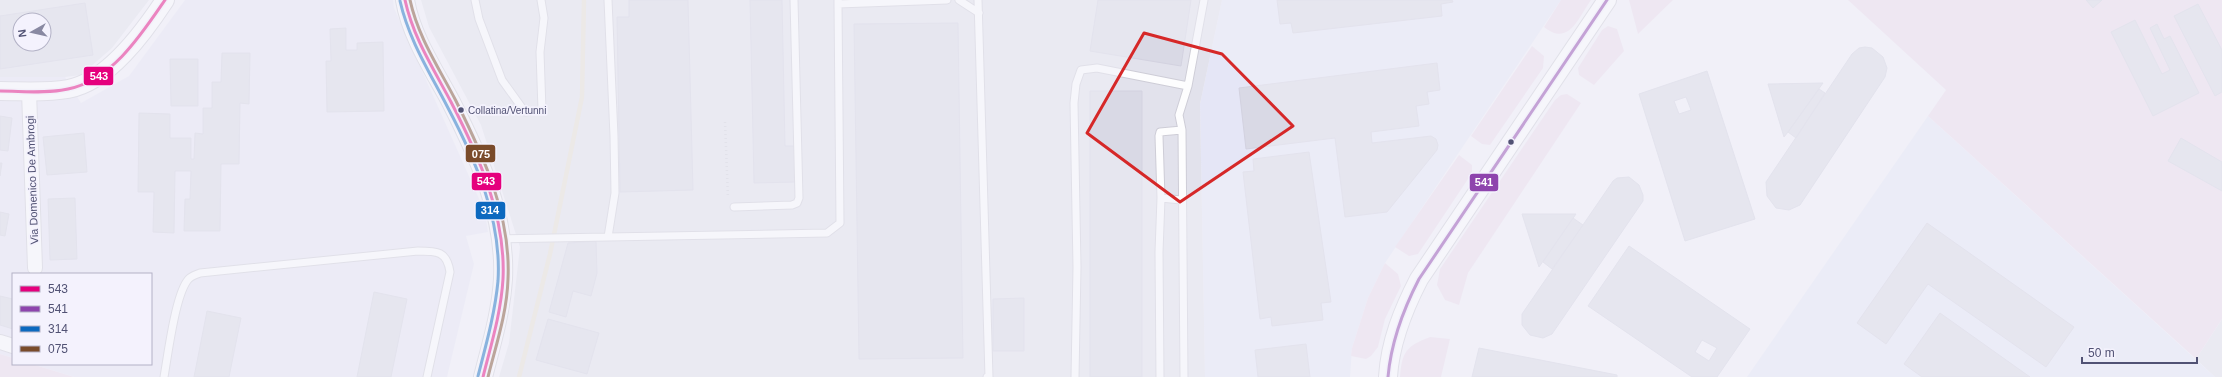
<svg xmlns="http://www.w3.org/2000/svg" width="2222" height="377" font-family="Arial,sans-serif">
<rect width="100%" height="100%" fill="#f1f0f8"/>
<path fill="#e7e5f4" d="M185 0H393L394 8 485 212 488 232 466 236 474 264 447 377H74L32 364H151V274H13V358L0 354V77H65L81 103 129 76Z"/>
<path fill="#e5e6f6" d="M1222 0H1561L1385 263 1368 298 1352 348 1350 377H1205L1200 104Z
M1928 116 2215 377H1747Z"/>
<path fill="#e2e2ec" fill-rule="evenodd" d="M0 0H149L112 48 81 75 65 77H0ZM20 20H44V44H20Z
M421 0H1222L1200 104 1205 377H499L509 343 520 247 481 125 429 27Z
M2222 319V377H2215L2196 359Z"/>
<path fill="#ecdcec" d="M1561 0H1591C1578 18 1569 47 1544 27Z
M1629 0H1673L1638 34Z
M1848 0H2222V319L2196 359 1928 116 1946 90Z
M1608 26 1617 29 1624 51 1594 85 1579 75 1578 68 1602 30Z
M1532 46 1544 56 1543 68 1490 145 1482 144 1471 136Z
M1567 94 1581 103 1468 273 1459 305 1445 300 1437 285 1440 269 1555 100 1561 95Z
M1459 155 1472 165V173L1418 254 1409 256 1395 247Z
M1385 263 1398 274 1401 286 1385 319 1378 347 1371 356 1366 359 1351 356 1352 348 1368 298Z
M1430 337 1450 339 1441 377H1400C1402 352 1406 346 1430 337Z
M0 354 13 358V364H32L74 377H0Z"/>
<g fill="none" stroke-linecap="round" stroke-linejoin="round">
<path stroke="#e7e1d2" stroke-width="4.5" d="M519 377 550 254 582 97 584 0"/>
</g>
<path fill="#d9d9e5" stroke="#d3d2e0" fill-rule="evenodd" d="M629 0H688L693 190 620 192 617 17H629Z
M750 0H782L785 146H795L796 182 754 183Z
M1098 0H1191L1181 66 1090 51Z
M1277 0H1452L1453 2 1441 4 1442 16 1293 33 1291 23 1280 24Z
M2086 0H2102L2093 8Z
M85 3 93 55 0 69V16ZM20 20H44V44H20Z
M2198 4 2222 50V92L2215 96 2174 16Z
M2135 20 2162 74 2170 70 2150 28 2157 24 2164 39 2170 36 2199 93 2153 116 2111 32Z
M958 23 963 358 859 359 854 24Z
M346 28V50H357V43L383 42 384 111 327 112 326 61H331L330 29Z
M1865 47 1872 48 1883 57 1887 68 1885 77 1800 205 1789 210 1776 208 1767 196 1766 182 1852 54 1859 48Z
M222 53H250L249 104 240 103 239 164H221L220 231H184L185 199H190L191 171H175L174 233 153 232 154 192H138L139 113 170 114V138H191V159H194L195 133 203 134V108H212V82H221Z
M170 59H198V106H171Z
M1437 63 1440 90 1427 92 1429 104 1416 106 1419 126 1371 132 1372 143 1431 136 1436 139 1438 145 1437 150 1387 212 1345 217 1335 138 1246 149 1239 88Z
M1707 71 1755 219 1685 241 1639 94Z
M1823 83 1788 132 1784 137 1768 84Z
M1819 89 1825 93 1796 138 1788 132Z
M1090 91H1142V377H1090Z
M1686 97 1691 110 1679 114 1674 101Z
M0 116 12 118 8 151 0 150Z
M84 133 87 172 47 175 43 137Z
M2181 138 2222 162V191L2168 161Z
M1309 152 1331 302 1321 303 1323 320 1272 326 1271 317 1260 319 1243 172 1254 171 1253 159Z
M0 163H2L0 176Z
M1629 177 1639 185 1643 195V201L1552 334 1543 338 1530 335 1522 325V314L1613 181 1617 178Z
M75 198 77 259 50 260 48 199Z
M0 212 9 214 5 236 0 235Z
M1522 214H1576L1539 267Z
M1573 218 1583 225 1552 269 1543 262Z
M1927 223 2074 327 2046 367 1928 284 1886 344 1857 323Z
M596 241 597 273 591 296 573 291 566 317 549 312 568 243Z
M1629 246 1750 329 1717 377H1692L1588 306Z
M374 292 407 299 391 377H357Z
M0 296 13 299V329L0 325Z
M1024 298V351H993V299Z
M207 311 241 318 229 377H194Z
M1940 313 2030 377H1922L1904 364Z
M548 319 599 333 587 374 536 360Z
M1702 340 1717 348 1709 361 1695 352Z
M1306 344 1310 377H1258L1255 350Z
M1479 348 1617 375V377H1472Z"/>
<g fill="none" stroke-linecap="round" stroke-linejoin="round">
<g stroke="#cecdd7" stroke-width="9">
<path id="service" d="M475 0 479 19 502 80 525 112 542 110 540 52 544 18 541 0
M838 0V4L947 0
M959 0 979 13
M978 0 989 377H987
M1161 198 1181 200
M734 207 792 205 797 203 799 198 794 0
M608 237 615 193 614 136 608 0
M501 239 827 233 840 223 838 4
M164 377C168 354 175 298 187 281 190 276 195 275 200 273L418 251C437 251 447 251 450 272L427 377
M1075 377 1077 267 1074 103 1076 84 1081 70 1097 68 1188 86
M1160 377 1159 252 1161 198 1159 136 1160 132 1182 130
M1184 377 1182 130 1179 115 1188 86 1204 0"/>
</g>
<g stroke="#cecdd7" stroke-width="16">
<path id="minor" d="M29 91 35 268
M0 342 13 346"/>
</g>
<g stroke="#cecdd7" stroke-width="20">
<path id="tertiary" d="M405 0C411 36 434 70 451 102 479 157 506 216 503 279 501 313 491 345 483 377
M0 91C22 91 46 93 68 89 108 82 144 32 165 0
M1388 377C1390 342 1403 310 1419 279L1607 0"/>
</g>
<path stroke="#d0d0da" stroke-width="2.5" stroke-dasharray="1 3" stroke-linecap="butt" d="M725 122 728 198"/>
<use href="#service" stroke="#fdfdfe" stroke-width="7"/>
<use href="#minor" stroke="#fdfdfe" stroke-width="14"/>
<use href="#tertiary" stroke="#fdfdfe" stroke-width="18"/>
<g stroke="#f4f2fd" stroke-width="6">
<path id="bus-1" d="M405 0C413 37 433 68 451 102 479 156 506 217 503 279 501 313 491 345 483 377
M0 91C22 91 46 94 68 89 112 80 141 35 165 0"/>
</g>
<g stroke="#f4f2fd" stroke-width="6">
<path id="bus-2" d="M1388 377C1391 342 1403 310 1419 279L1607 0"/>
</g>
<g stroke="#f4f2fd" stroke-width="6">
<path id="bus-3" d="M400 1C409 40 429 71 447 106 475 159 502 219 498 281 495 313 486 345 478 376"/>
</g>
<g stroke="#f4f2fd" stroke-width="6">
<path id="bus-4" d="M410 0C418 37 439 68 456 101 484 157 511 216 508 279 507 313 496 345 488 377"/>
</g>
<use href="#bus-1" stroke="#e5007d" stroke-width="3"/>
<use href="#bus-2" stroke="#8e44ad" stroke-width="3"/>
<use href="#bus-3" stroke="#0c69bf" stroke-width="3"/>
<use href="#bus-4" stroke="#7a4b2a" stroke-width="3"/>
</g>
<path d="M0 0H2222V377H0ZM1144 33 1222 54 1293 126 1180 202 1087 133Z" fill="#f1f0f8" fill-opacity=".55" fill-rule="evenodd"/>
<path fill="none" stroke="#d62828" stroke-width="3" stroke-linejoin="round" d="M1144 33 1222 54 1293 126 1180 202 1087 133Z"/>
<g fill="#515274" stroke="#f4f2fd" stroke-width="1.5">
<circle cx="461" cy="110" r="3.5"/>
<circle cx="1511" cy="142" r="3.5"/>
</g>
<g text-anchor="middle" stroke-width="3.5" stroke-linejoin="round" paint-order="stroke">
<g font-size="10" fill="#515274" stroke="#f4f2fd" text-anchor="start">
<text x="468" y="114">Collatina/Vertunni</text>
</g>
<g font-size="11" fill="#515274" stroke="#f4f2fd">
<text transform="translate(32 180) rotate(-92)" y="4">Via Domenico De Ambrogi</text>
</g>
</g>
<g stroke="#f4f2fd" stroke-width="1.5">
<rect x="83" y="66" width="31" height="20" rx="4" fill="#e5007d"/>
<rect x="465" y="144" width="31" height="19" rx="4" fill="#7a4b2a"/>
<rect x="471" y="172" width="31" height="19" rx="4" fill="#e5007d"/>
<rect x="1469" y="173" width="30" height="19" rx="4" fill="#8e44ad"/>
<rect x="475" y="201" width="31" height="19" rx="4" fill="#0c69bf"/>
</g>
<g font-size="11" text-anchor="middle" font-weight="bold" fill="#fff">
<text x="99" y="80">543</text>
<text x="481" y="158">075</text>
<text x="486" y="185">543</text>
<text x="1484" y="186">541</text>
<text x="490" y="214">314</text>
</g>
<rect x="12" y="273" width="140" height="92" fill="#f4f2fd" stroke="#b3b2c6"/>
<rect x="20" y="286" width="20" height="6" fill="#e5007d" stroke="#b3b2c6"/>
<text x="48" y="293" font-size="12" fill="#515274">543</text>
<rect x="20" y="306" width="20" height="6" fill="#8e44ad" stroke="#b3b2c6"/>
<text x="48" y="313" font-size="12" fill="#515274">541</text>
<rect x="20" y="326" width="20" height="6" fill="#0c69bf" stroke="#b3b2c6"/>
<text x="48" y="333" font-size="12" fill="#515274">314</text>
<rect x="20" y="346" width="20" height="6" fill="#7a4b2a" stroke="#b3b2c6"/>
<text x="48" y="353" font-size="12" fill="#515274">075</text>
<g transform="translate(32 32) rotate(262)"><circle r="19" fill="#f4f2fd" stroke="#b3b2c6"/>
<path d="M0-3L7 15L0 10L-7 15Z" fill="#8989a2"/>
<text y="-6" font-size="11" font-weight="bold" text-anchor="middle" fill="#515274">N</text>
</g>
<path d="M2082 357v6h115v-6" fill="none" stroke="#515274" stroke-width="2"/>
<text x="2088" y="357" font-size="12" fill="#515274" stroke="#f4f2fd" stroke-width="3" paint-order="stroke">50 m</text>
</svg>
